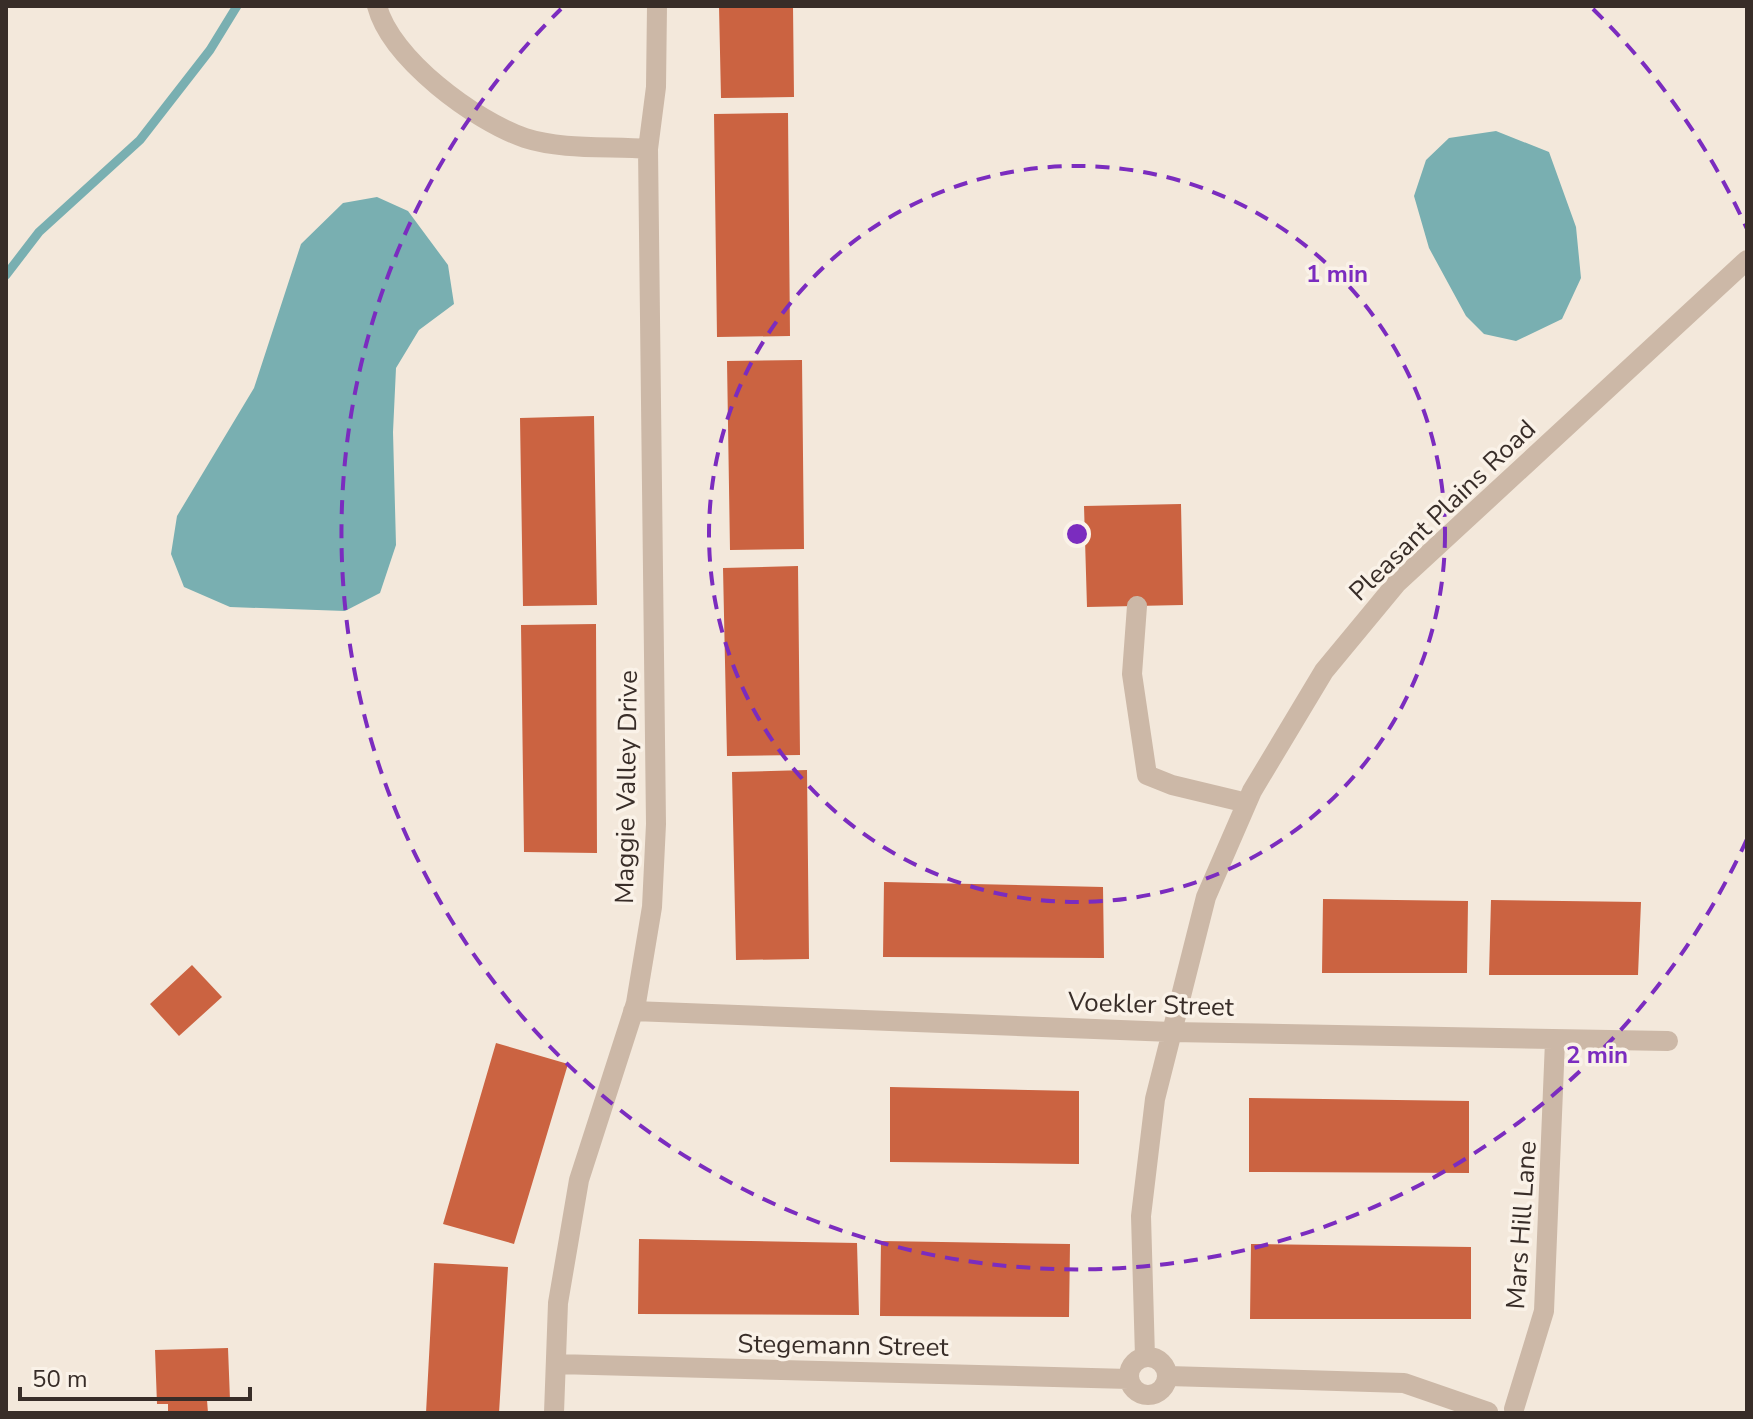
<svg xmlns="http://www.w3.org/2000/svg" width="1753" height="1419" font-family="'Nunito Sans',sans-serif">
<rect width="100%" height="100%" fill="#f3e8db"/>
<path fill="#79afb1" d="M1496 131 1549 152 1576 227 1581 278 1562 319 1516 341 1484 334 1466 316 1429 248 1414 196 1426 160 1449 138Z
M377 197 408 211 448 265 454 304 419 330 396 368 393 432 396 545 380 593 345 611 230 607 184 587 171 554 177 516 254 388 301 244 343 203Z"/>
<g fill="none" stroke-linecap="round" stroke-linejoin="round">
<path stroke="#79afb1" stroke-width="9" d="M6 275 39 232 140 140 210 50 237 6"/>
</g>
<path fill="#cb6341" d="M719 6H793L794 97 721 98Z
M788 113 790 336 717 337 714 114Z
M802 360 804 549 730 550 727 361Z
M594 416 597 605 523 606 520 418Z
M1181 504 1183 605 1087 607 1084 506Z
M798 566 800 755 727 756 723 568Z
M596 624 597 853 524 852 521 625Z
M807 770 809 959 736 960 732 772Z
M884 882 1103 887 1104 958 883 957Z
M1323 899 1468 901 1467 973H1322Z
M1491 900 1641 902 1638 975H1489Z
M192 965 222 997 179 1036 150 1004Z
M496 1043 568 1064 514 1244 443 1224Z
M890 1087 1079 1091V1164L890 1162Z
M1249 1098 1469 1101V1173L1249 1172Z
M639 1239 857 1243 859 1315 638 1314Z
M881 1241 1070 1244 1069 1317 880 1316Z
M1251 1244 1471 1247V1319H1250Z
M434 1263 508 1267 499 1413H426Z
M228 1348 230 1400H207L208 1413H168V1404H157L155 1350Z"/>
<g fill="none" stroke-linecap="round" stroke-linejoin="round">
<path stroke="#ccb8a7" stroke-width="20" d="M377 6C391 59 475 121 525 138 562 150 609 146 648 149
M1137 606 1132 674 1147 775 1172 785 1247 803
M633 1011 1172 1032 1668 1041
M1129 1376a19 19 0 1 1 38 0a19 19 0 1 1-38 0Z
M1145 1357 1141 1216 1155 1099 1206 897 1252 791 1324 671 1396 584 1747 260
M556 1364 1129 1379
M1168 1376 1404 1383 1488 1412
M1514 1409 1544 1311 1555 1041
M554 1413 558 1303 579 1180 636 1003 652 907 656 824 648 149 656 87 657 6"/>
</g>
<g fill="none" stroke="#7b2cbf" stroke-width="4" stroke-dasharray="14 10">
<circle cx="1077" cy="534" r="368"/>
<path d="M1747 839A736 736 0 1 1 561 9M1593 9A736 736 0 0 1 1747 229"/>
</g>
<g text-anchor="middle" stroke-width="7" stroke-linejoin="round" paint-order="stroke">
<g font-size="26" fill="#382d28" stroke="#faf2e8">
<text transform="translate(1442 510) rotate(-44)" y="9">Pleasant Plains Road</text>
<text transform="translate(626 787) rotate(-89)" y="9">Maggie Valley Drive</text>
<text transform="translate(1151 1004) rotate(2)" y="9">Voekler Street</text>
<text transform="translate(1521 1225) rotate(-86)" y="9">Mars Hill Lane</text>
<text transform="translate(843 1345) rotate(1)" y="9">Stegemann Street</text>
</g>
</g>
<circle cx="1077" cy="534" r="12" fill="#7b2cbf" stroke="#faf2e8" stroke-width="4"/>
<g font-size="24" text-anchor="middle" font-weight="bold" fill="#7b2cbf" stroke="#faf2e8" stroke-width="7" stroke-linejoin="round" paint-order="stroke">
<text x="1337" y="282">1 min</text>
<text x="1597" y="1063">2 min</text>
</g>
<rect width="1753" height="1419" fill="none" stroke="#382d28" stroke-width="16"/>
<path d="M20 1387v12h230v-12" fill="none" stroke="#382d28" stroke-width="4"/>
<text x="32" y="1387" font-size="24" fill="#382d28" stroke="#faf2e8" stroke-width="6" paint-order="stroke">50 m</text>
</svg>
